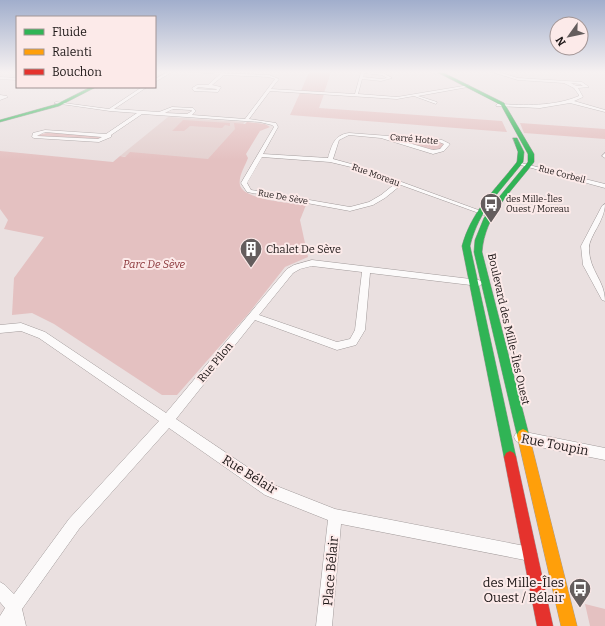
<svg xmlns="http://www.w3.org/2000/svg" width="605" height="626" font-family="Bitter,serif">
<rect width="100%" height="100%" fill="#eae0e0"/>
<path fill="#e4d1d0" d="M168 117 245 122 203 165 120 156Z"/>
<path fill="#e4c1c1" d="M309 72H331L324 93 301 91Z
M300 93 324 94 319 108 502 121 507 132 290 115Z
M183 120 230 123V126L225 125 222 128 190 126 184 131H172Z
M247 122 265 124 270 127 260 131 246 154 248 158C245 166 238 177 240 185 243 200 293 203 306 205L300 220 308 257 285 267 249 313 177 395H162L54 324 32 313 12 315 14 278 44 237 4 229 8 220 0 209V151L113 162 120 156 125 157 130 152 208 159 235 129 234 123 245 124Z
M520 123 605 129V139L524 133Z
M52 132 100 136 101 137 99 140 37 136V135Z
M380 136 440 141 447 144 438 152Z
M585 604 605 609V626H590Z"/>
<g fill="none" stroke-linecap="round" stroke-linejoin="round">
<g stroke="#a29b9b" stroke-width="1">
<path id="street" d="M168 72H172L155 82V79Z
M190 72 269 75 279 79 271 89 355 94 361 72 383 73 392 78 381 81 362 79 358 94 397 97 469 85 468 87 418 96 437 102 436 104 414 96 397 99 270 91 249 119 276 123 278 127 263 154 328 158C332 145 334 135 349 133L442 140 450 144 444 151 433 154 381 138 349 135 339 140 333 159 355 165 492 215 491 216H487L401 185 385 198 373 205 350 211 247 192 241 183 274 127 272 125 260 122 142 114 111 135V137L99 142 34 138 32 137 33 133 45 130 106 134 137 113 110 111 54 103 56 102 109 109 142 87H147L114 109 159 112 172 107 193 108 196 111 192 115 245 119 275 79 269 77 224 75 212 85 221 87 218 92 194 91 192 88 197 85H208L220 74ZM364 73 382 75 387 78 381 79 363 77ZM198 87 217 89 216 90 196 89ZM173 109 191 110 192 111 187 114 165 113ZM45 132 102 137 98 139 37 136ZM395 139 439 142 444 144 440 149 433 150ZM262 157 330 162 351 167 396 183 381 195 369 202 350 207 251 190 247 183Z
M434 72H447L435 74Z
M492 72H498L518 78 582 82 589 87 578 88 583 97 574 101 605 110V112L570 103 540 108 496 106 497 104C526 105 552 107 579 96V95L574 88 564 83 518 80ZM571 83 580 84 583 86H576Z
M0 77 17 78V80L0 79Z
M0 95 7 96 8 97 0 100Z
M605 153V158L602 156Z
M517 162 605 184V188L517 164Z
M605 204C605 221 589 236 589 248 589 271 605 280 605 301L602 300 583 265 581 246 602 206Z
M312 260 479 280 483 283 479 286 370 273 365 330 356 345 337 350 255 320 176 419 274 485 335 509 530 547 535 549 537 554 535 559 530 561 341 524 332 626H316L328 520 265 495 169 428 79 529 22 609 26 626H0V616L5 608 0 602V582L5 585 14 594 69 519 159 421 39 338 21 331 0 333V325L21 323 45 332 166 413 287 269 294 265ZM312 266 362 272 355 330 350 339 337 342 259 315 293 273 300 269Z
M520 431 605 448V460L520 443 516 441 514 437 516 433Z"/>
</g>
<g stroke="#a29b9b" stroke-width="1">
<path id="fast" d="M437 72H442L504 103 534 154V162C512 191 485 214 482 252L529 435 527 439 523 441 519 439 517 435 474 252 475 240 484 218 500 196 528 162V154L501 105Z
M91 87H96L59 106 0 122V120L57 104Z
M513 138H517L524 152 523 162C501 191 479 209 470 246L516 457 514 461 510 463 506 461 504 457 462 246C472 210 495 190 517 162L518 152Z"/>
</g>
<g stroke="#a29b9b" stroke-width="1">
<path id="slow" d="M523 429 527 431 529 435 577 626H561L517 435 519 431Z"/>
</g>
<g stroke="#a29b9b" stroke-width="1">
<path id="jam" d="M510 451 514 453 516 457 553 626H537L504 457 506 453Z"/>
</g>
<use href="#street" fill="#fcfafa" fill-rule="evenodd"/>
<use href="#fast" fill="#30b455" fill-rule="evenodd"/>
<use href="#slow" fill="#ff9f0a" fill-rule="evenodd"/>
<use href="#jam" fill="#e5322d" fill-rule="evenodd"/>
</g>
<linearGradient id="sky" x2="0" y2="1"><stop stop-color="#a1aecc"/><stop offset="0.45" stop-color="#f6f1f1"/><stop offset="1" stop-color="#f6f1f1" stop-opacity="0"/></linearGradient>
<rect width="605" height="160" fill="url(#sky)"/>
<defs>
<g id="bus-pin" transform="scale(1.15)"><path d="M0 17L-7.5 6A9.5 9.5 0 1 1 7.5 6Z" fill="#645d5d" stroke="#fceae9"/><path d="M-5-6H5V4H4V6H2V4H-2V6H-4V4H-5ZM-3.5-4V0h7V-4ZM-3.5 1.2v1.5H-2V1.2ZM2 1.2v1.5H3.5V1.2Z" fill="#fff"/></g>
<g id="building-pin" transform="scale(1.15)"><path d="M0 17L-7.5 6A9.5 9.5 0 1 1 7.5 6Z" fill="#645d5d" stroke="#fceae9"/><path d="M-4-6H4V6H1V3H-1V6H-4ZM-2.5-4.3h1.7v1.8h-1.7ZM.8-4.3h1.7v1.8H.8ZM-2.5-1h1.7V.8h-1.7ZM.8-1h1.7V.8H.8Z" fill="#fff"/></g>
</defs>
<g fill-rule="evenodd">
<use href="#bus-pin" x="491" y="204"/>
<use href="#building-pin" x="251" y="249"/>
<use href="#bus-pin" x="580" y="589"/>
</g>
<g text-anchor="middle" stroke-width="4" stroke-linejoin="round" paint-order="stroke">
<g font-size="9" fill="#1c1616" stroke="#fceae9">
<text transform="translate(414 139) rotate(5)" y="3">Carré Hotte</text>
<text transform="translate(562 174) rotate(15)" y="3">Rue Corbeil</text>
<text transform="translate(376 175) rotate(20)" y="3">Rue Moreau</text>
<text transform="translate(283 197) rotate(10)" y="3">Rue De Sève</text>
</g>
<g font-size="9" fill="#1c1616" stroke="#fceae9" text-anchor="start">
<text x="506" y="202">des Mille-Îles<tspan x="506" dy="10">Ouest / Moreau</tspan></text>
</g>
<g font-size="11" fill="#1c1616" stroke="#fceae9" text-anchor="start">
<text x="266" y="253">Chalet De Sève</text>
</g>
<g font-size="11" font-style="italic" fill="#893438" stroke="#fceae9">
<text x="154" y="268">Parc De Sève</text>
</g>
<g font-size="11" fill="#1c1616" stroke="#fceae9">
<text transform="translate(509 329) rotate(77)" y="4">Boulevard des Mille-Îles Ouest</text>
<text transform="translate(215 362) rotate(-50)" y="4">Rue Pilon</text>
</g>
<g font-size="13" fill="#1c1616" stroke="#fceae9">
<text transform="translate(555 444) rotate(11)" y="5">Rue Toupin</text>
<text transform="translate(250 474) rotate(32)" y="5">Rue Bélair</text>
<text transform="translate(330 571) rotate(-85)" y="5">Place Bélair</text>
</g>
<g font-size="13" fill="#1c1616" stroke="#fceae9" text-anchor="end">
<text x="564" y="587">des Mille-Îles<tspan x="564" dy="15">Ouest / Bélair</tspan></text>
</g>
</g>
<rect x="16" y="16" width="140" height="72" fill="#fceae9" stroke="#a29595"/>
<rect x="24" y="29" width="20" height="6" fill="#30b455" stroke="#a29595"/>
<text x="52" y="36" font-size="12" fill="#1c1616">Fluide</text>
<rect x="24" y="49" width="20" height="6" fill="#ff9f0a" stroke="#a29595"/>
<text x="52" y="56" font-size="12" fill="#1c1616">Ralenti</text>
<rect x="24" y="69" width="20" height="6" fill="#e5322d" stroke="#a29595"/>
<text x="52" y="76" font-size="12" fill="#1c1616">Bouchon</text>
<g transform="translate(569 36) rotate(237)"><circle r="19" fill="#fceae9" stroke="#a29595"/>
<path d="M0-3L7 15L0 10L-7 15Z" fill="#645d5d"/>
<text y="-6" font-size="11" font-weight="bold" text-anchor="middle" fill="#1c1616">N</text>
</g>
</svg>
